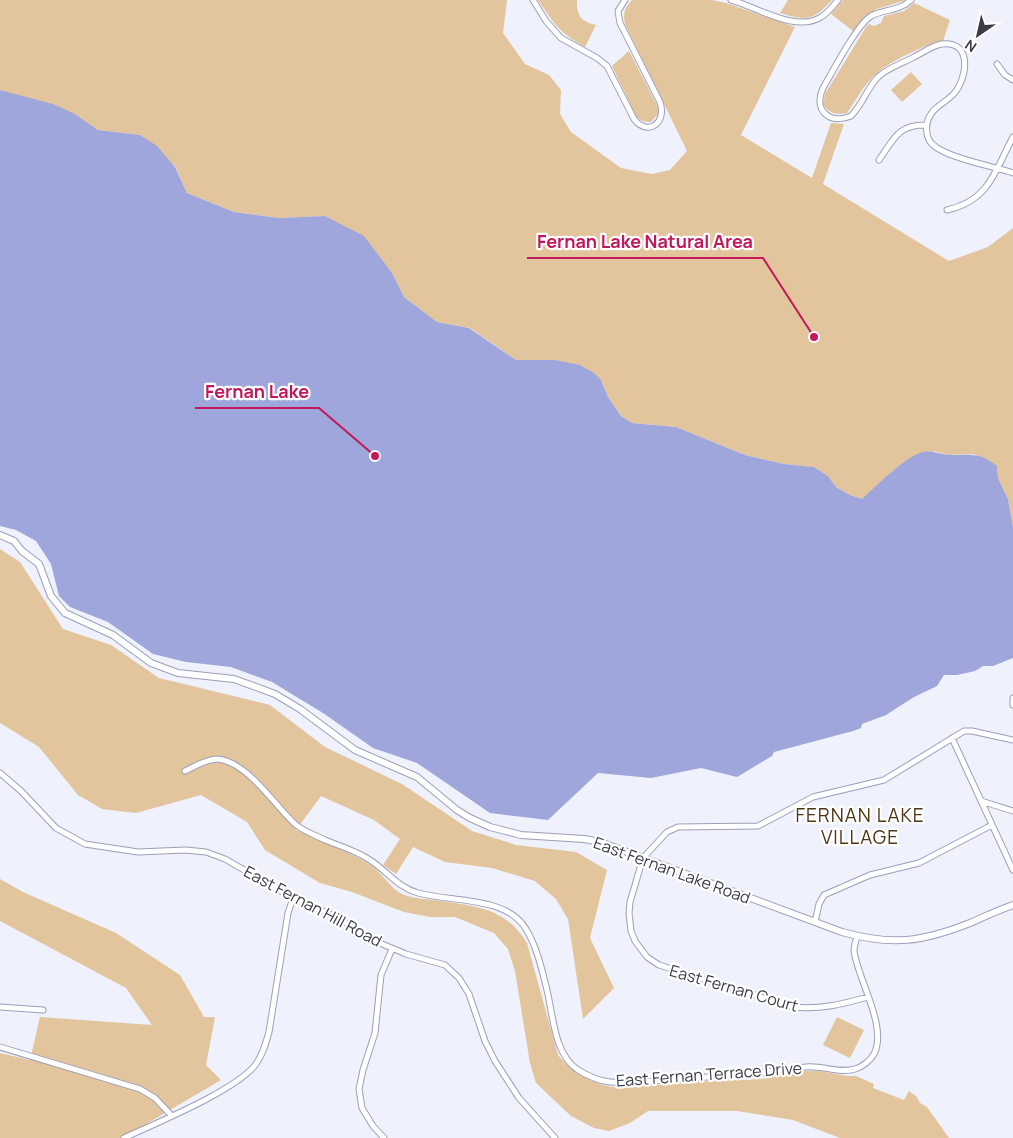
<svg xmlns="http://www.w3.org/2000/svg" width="1013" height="1138" font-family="Manrope,sans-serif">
<rect width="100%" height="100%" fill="#eff1fc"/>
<path fill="#e2c49d" d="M0 0H507L503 33 525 64 549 75 561 90 560 114 571 132 621 168 652 174 670 170 687 151 625 24C623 14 624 8 632 0H712L726 3 795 27 741 135 812 178 831 123 844 124 823 184 949 261 988 247 1013 228V527L1008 499 998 478 997 466 973 454 947 455 934 451 894 470 862 499 850 495 836 487 828 476 814 467 784 464 745 455 676 427 632 423 621 416 608 397 601 380 555 360H516L470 328 437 322 404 297 392 273 325 216 279 218 234 212 187 193 175 166 140 135 98 130 75 114 0 90Z
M538 0H577C576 15 581 22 596 25L585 47C559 32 555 25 538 0Z
M788 0H832C813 21 806 21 780 13Z
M843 0H906L877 9 864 17 853 31 831 14Z
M914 3 950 20 943 41C926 44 891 61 877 73 865 83 856 100 847 113 836 115 830 114 823 104L825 94 866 27 869 24 874 26 881 23 884 16 904 11Z
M629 51 658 107V114L651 122C644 122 641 121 636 116L612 66Z
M911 72 922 84 902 102 891 90Z
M0 549 20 562 63 629 111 645 159 678 270 705 325 747 402 784 472 831 516 845 576 852 607 870 590 938 614 988 583 1019 568 919 556 899 535 881 492 868 445 862 413 847 396 874 383 865 400 839 374 820 321 796 296 830C319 842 348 850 369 864 381 871 388 886 400 893 410 898 423 899 434 900 472 906 505 906 527 943L558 1055C574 1074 595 1086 620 1088L691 1082 762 1079 803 1071H820L847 1076H856L874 1084 873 1088 904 1100 909 1091 917 1097 920 1103 927 1107 949 1138H840L793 1120 737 1111H648L630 1123 609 1131 594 1128 571 1116 536 1083 530 1063 515 971 508 949 494 933 455 917H430L404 912 352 892 320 883 265 850 247 822 201 795 136 813 102 809 78 795 39 747 0 723Z
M0 879 23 892 116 933 180 975 204 1017H215L206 1065 221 1080 124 1137V1138H0V1053L30 1060 40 1017 152 1025 126 988 0 921Z
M837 1017 864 1030 850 1058 823 1045Z"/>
<path fill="#9fa6db" d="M0 90 53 104 75 114 98 130 140 135 157 146 175 167 187 193 234 212 279 218 325 216 364 236 392 273 404 297 437 322 469 328 516 360H555L580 365 594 373 601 380 608 397 621 416 632 423 676 427 745 455 784 464 814 467 828 476 836 487 850 495 862 499C875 487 907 455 923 452 933 450 941 455 950 455 971 455 980 452 997 466L998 478 1008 499 1013 527V658L993 666H983L975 671 957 675H944L937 686 914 697 886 715 862 724 861 728 853 731 774 752 772 756 737 777 701 768 651 778 598 773 548 820 490 813 417 763 373 748 323 713 272 682 231 667 186 662 153 654 108 622 70 607 59 596 51 564 36 541 16 530 0 526Z"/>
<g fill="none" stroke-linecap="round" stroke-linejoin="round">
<g stroke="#9b9fb8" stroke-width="7">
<path id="minor" d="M533 0 546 21 561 38 597 58 607 66 634 119C648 137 667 123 660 102L620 23 618 11 625 0
M731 0C757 7 796 33 821 17 828 13 833 6 838 0
M911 0C900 11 884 9 871 16 856 26 833 71 823 88 813 110 829 125 851 116 862 105 867 89 877 78 887 68 901 64 914 57 922 53 932 46 941 44 970 40 968 71 958 88 952 100 938 103 931 114 926 121 925 132 929 140 938 157 994 166 1013 173
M997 64 1005 75 1013 80
M879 160C894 139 898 124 927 125
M947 210C989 201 995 171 1013 137
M1013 698V705
M952 738 1013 870
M185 771C194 767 206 759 217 759 247 761 274 805 295 824 303 831 315 835 325 840 340 846 357 851 370 860 387 871 397 887 418 893 450 902 507 896 526 929 537 947 542 970 547 990 553 1015 554 1054 578 1070 588 1076 599 1081 610 1082 633 1085 656 1080 679 1079 703 1077 728 1076 752 1074 770 1072 788 1068 806 1067 822 1065 839 1074 855 1069 862 1067 870 1061 874 1054 888 1027 858 980 854 951 854 946 856 941 857 936
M0 773 21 791 56 828 85 844 138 852 186 850 206 852 225 859 293 898 336 917 382 944 406 954 445 965 459 978 469 994 485 1041 495 1061 519 1098 555 1138
M981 801 1013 811
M815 922 819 904 824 895 870 875 919 863 992 825
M868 997C843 1004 820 1010 793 1007L659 965 647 957 635 941 631 931 629 913 630 902 643 858 667 832 678 827 758 826 813 797 884 780 964 731H972L1013 740
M0 1007 43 1010
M0 1047 140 1089 155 1098 171 1115
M124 1138C156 1123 237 1090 256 1064 263 1054 266 1043 269 1032L288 913 293 898
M384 1138 373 1126 362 1108 359 1089 363 1070 375 1033 381 975 392 949"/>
</g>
<g stroke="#9b9fb8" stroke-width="8">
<path id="tertiary" d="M0 535 14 541 22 551 39 564 51 596 65 613 113 635 151 663 178 673 234 679 275 694 300 709 355 750 417 777 457 810 470 818 490 827 521 835 584 839 600 842 842 932C892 946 922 942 970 923 984 917 998 910 1013 905"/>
</g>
<use href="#minor" stroke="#fff" stroke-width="5"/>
<use href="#tertiary" stroke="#fff" stroke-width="6"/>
</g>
<g text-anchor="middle" stroke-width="4.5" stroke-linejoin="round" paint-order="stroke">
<g font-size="16" fill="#393b45" stroke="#fff">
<text transform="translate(672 870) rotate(20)" y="6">East Fernan Lake Road</text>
<text transform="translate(313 906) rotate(28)" y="6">East Fernan Hill Road</text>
<text transform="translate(734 988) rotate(16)" y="6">East Fernan Court</text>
<text transform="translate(709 1074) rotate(-4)" y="6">East Fernan Terrace Drive</text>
</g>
<g font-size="19" letter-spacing="1" fill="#4d3613" stroke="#fff">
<text x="860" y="822">FERNAN LAKE<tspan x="860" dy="22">VILLAGE</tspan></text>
</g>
</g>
<path fill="none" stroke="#c2185b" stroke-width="2" d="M814 337L763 258H527M375 456L319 408H195"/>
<g fill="#c2185b" stroke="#fff" stroke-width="2">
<circle cx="814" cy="337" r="5"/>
<circle cx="375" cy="456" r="5"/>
</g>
<g font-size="18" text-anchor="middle" font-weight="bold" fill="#c2185b" stroke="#fff" stroke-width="4.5" stroke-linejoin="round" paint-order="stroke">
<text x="645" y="248">Fernan Lake Natural Area</text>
<text x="257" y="398">Fernan Lake</text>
</g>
<g transform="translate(978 35) rotate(214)" stroke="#ffffff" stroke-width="4" paint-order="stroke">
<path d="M0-4L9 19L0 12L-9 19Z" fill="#393b45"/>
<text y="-8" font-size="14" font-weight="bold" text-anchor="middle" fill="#393b45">N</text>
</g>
</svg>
